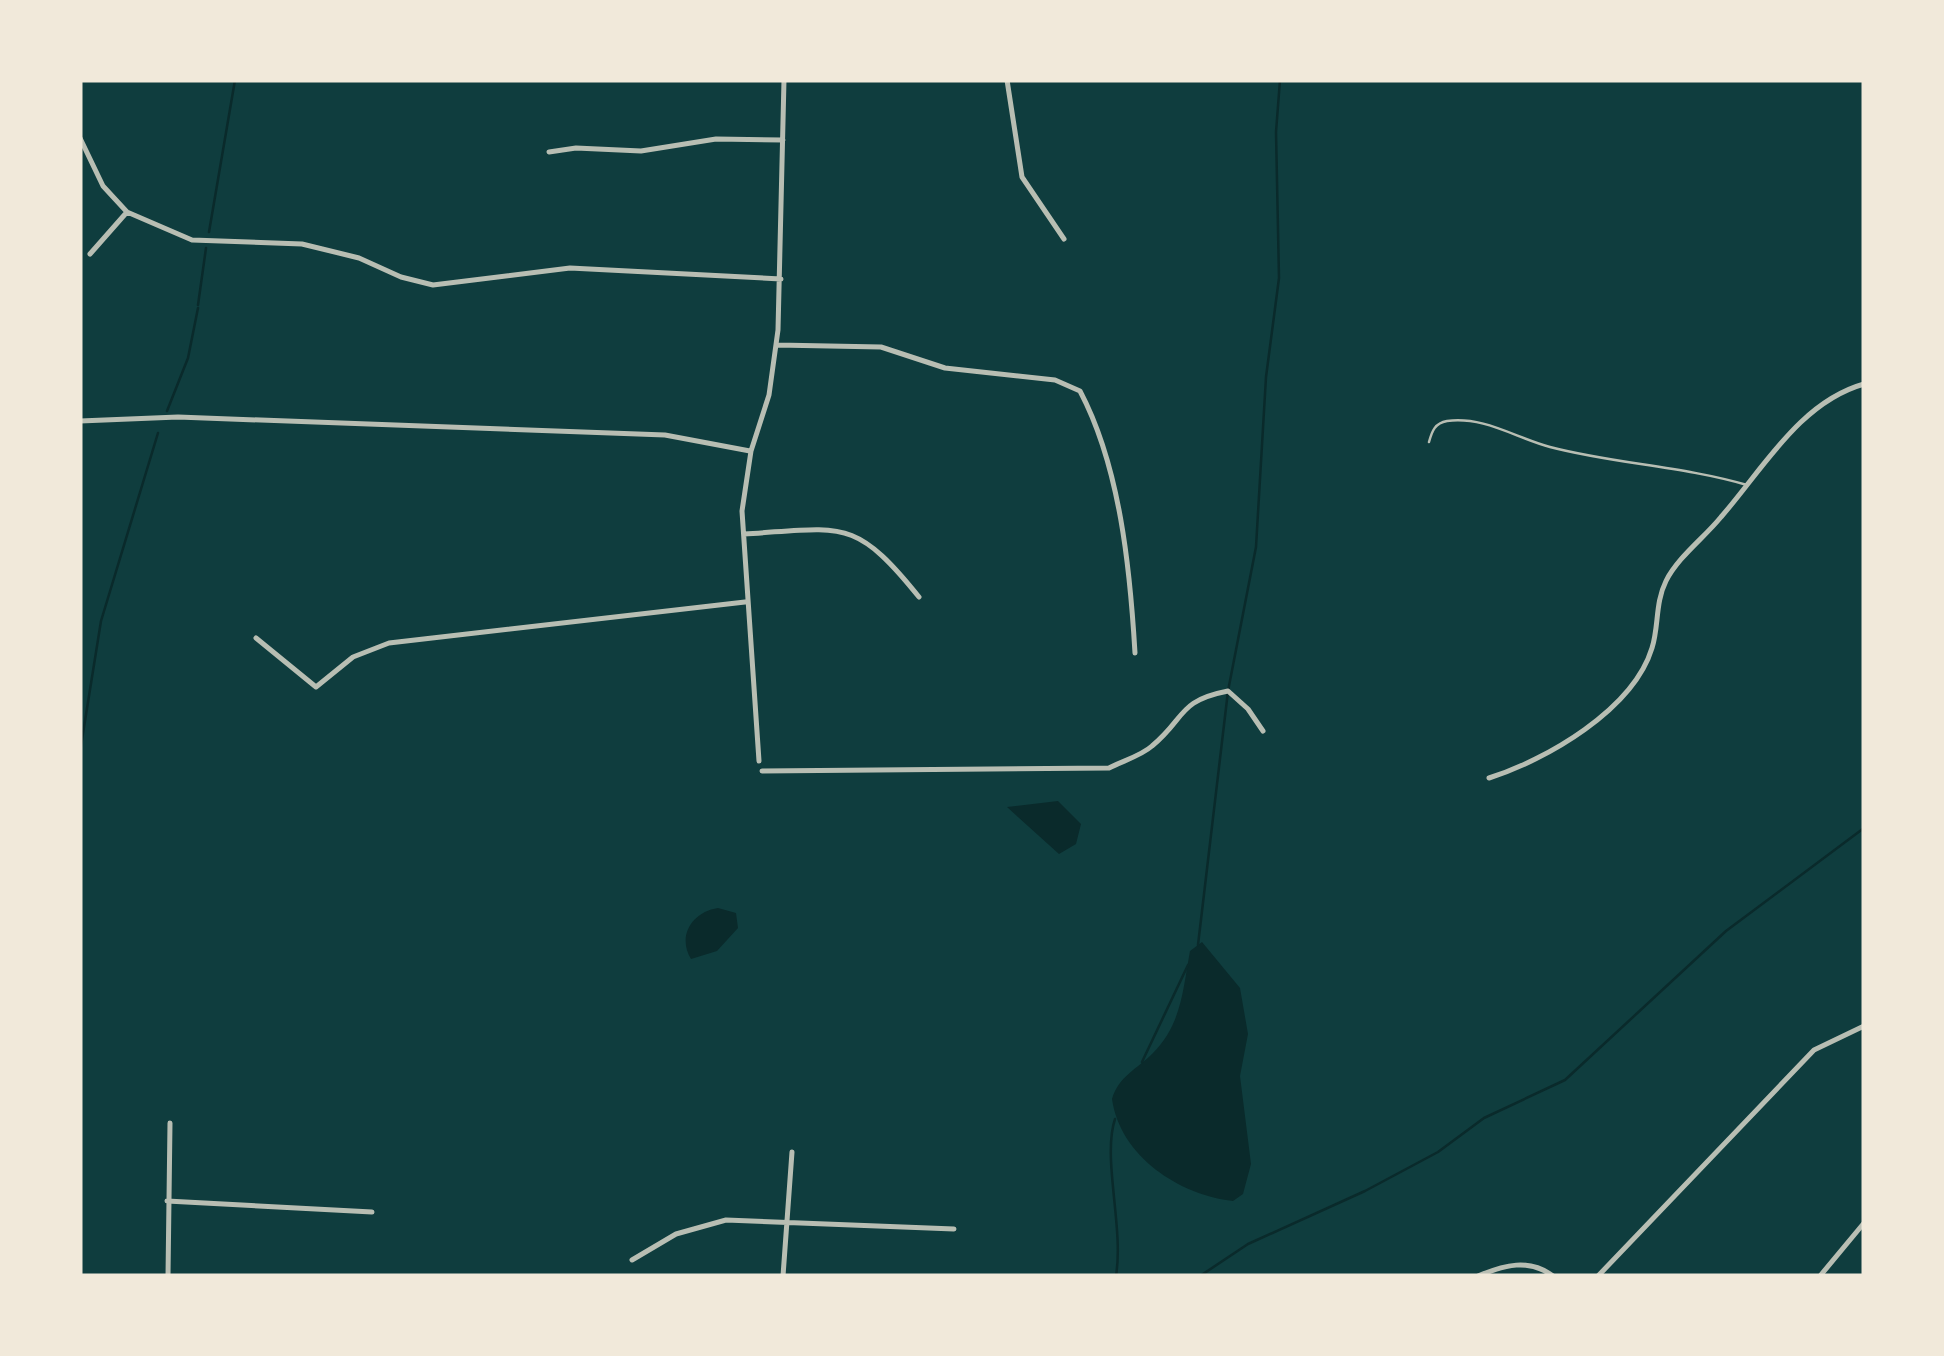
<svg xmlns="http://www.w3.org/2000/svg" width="1944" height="1356" font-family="Barlow,sans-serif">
<rect width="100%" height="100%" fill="#0f3d3e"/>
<path fill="#0a2a2b" d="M1058 801 1081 824 1076 844 1059 854 1007 807Z
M718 908 736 913 738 928 717 951 691 959C677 936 692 912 718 908Z
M1202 942 1240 988 1248 1034 1240 1076 1251 1164 1243 1194 1233 1201C1179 1195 1120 1156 1112 1099 1119 1076 1137 1069 1153 1053 1182 1024 1183 988 1190 951Z"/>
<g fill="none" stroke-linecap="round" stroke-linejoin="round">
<path stroke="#0a2a2b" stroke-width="2.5" d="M209 232 235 80
M198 305 206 248
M167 411 188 358 198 308
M80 752 101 621 158 433
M1198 945 1228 691 1256 547 1266 377 1279 278 1276 132 1280 80
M1142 1062 1188 965
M1115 1119C1102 1158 1124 1227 1116 1276
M1200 1276 1248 1244 1365 1191 1438 1152 1484 1118 1565 1080 1726 931 1864 828"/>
<path stroke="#b8beb3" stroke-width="2.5" d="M1429 442C1432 431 1435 423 1447 421 1484 416 1516 438 1550 447 1615 464 1682 466 1747 485"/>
<path stroke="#b8beb3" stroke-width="5" d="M1007 80 1022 177 1064 239
M80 138 103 186 127 212 192 240 302 244 359 258 401 277 433 285 570 268 781 279
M549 152 576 148 641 151 716 139 783 140
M90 254 127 212
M777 345 881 347 945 368 1055 380 1080 391C1120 467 1130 568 1135 653
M80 421 178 417 665 435 750 451
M744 534C842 528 854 516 919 597
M256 638 316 687 353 657 389 643 745 602
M759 761 742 511 751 451 769 395 778 330 784 80
M762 771 1109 768C1122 761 1141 756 1152 746 1186 718 1177 701 1228 691L1248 709 1263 731
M1489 778C1546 760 1633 710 1652 648 1659 626 1655 603 1666 581 1678 557 1704 538 1721 517 1763 469 1800 402 1864 384
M167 1201 372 1212
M632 1260 676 1234 726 1220 954 1229
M168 1276 170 1123
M783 1276 792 1152
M1478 1276C1504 1265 1529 1258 1553 1276
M1598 1276 1814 1050 1864 1026
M1820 1276 1864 1223"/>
</g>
<rect width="1944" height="1356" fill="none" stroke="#f1e9da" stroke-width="165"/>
</svg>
